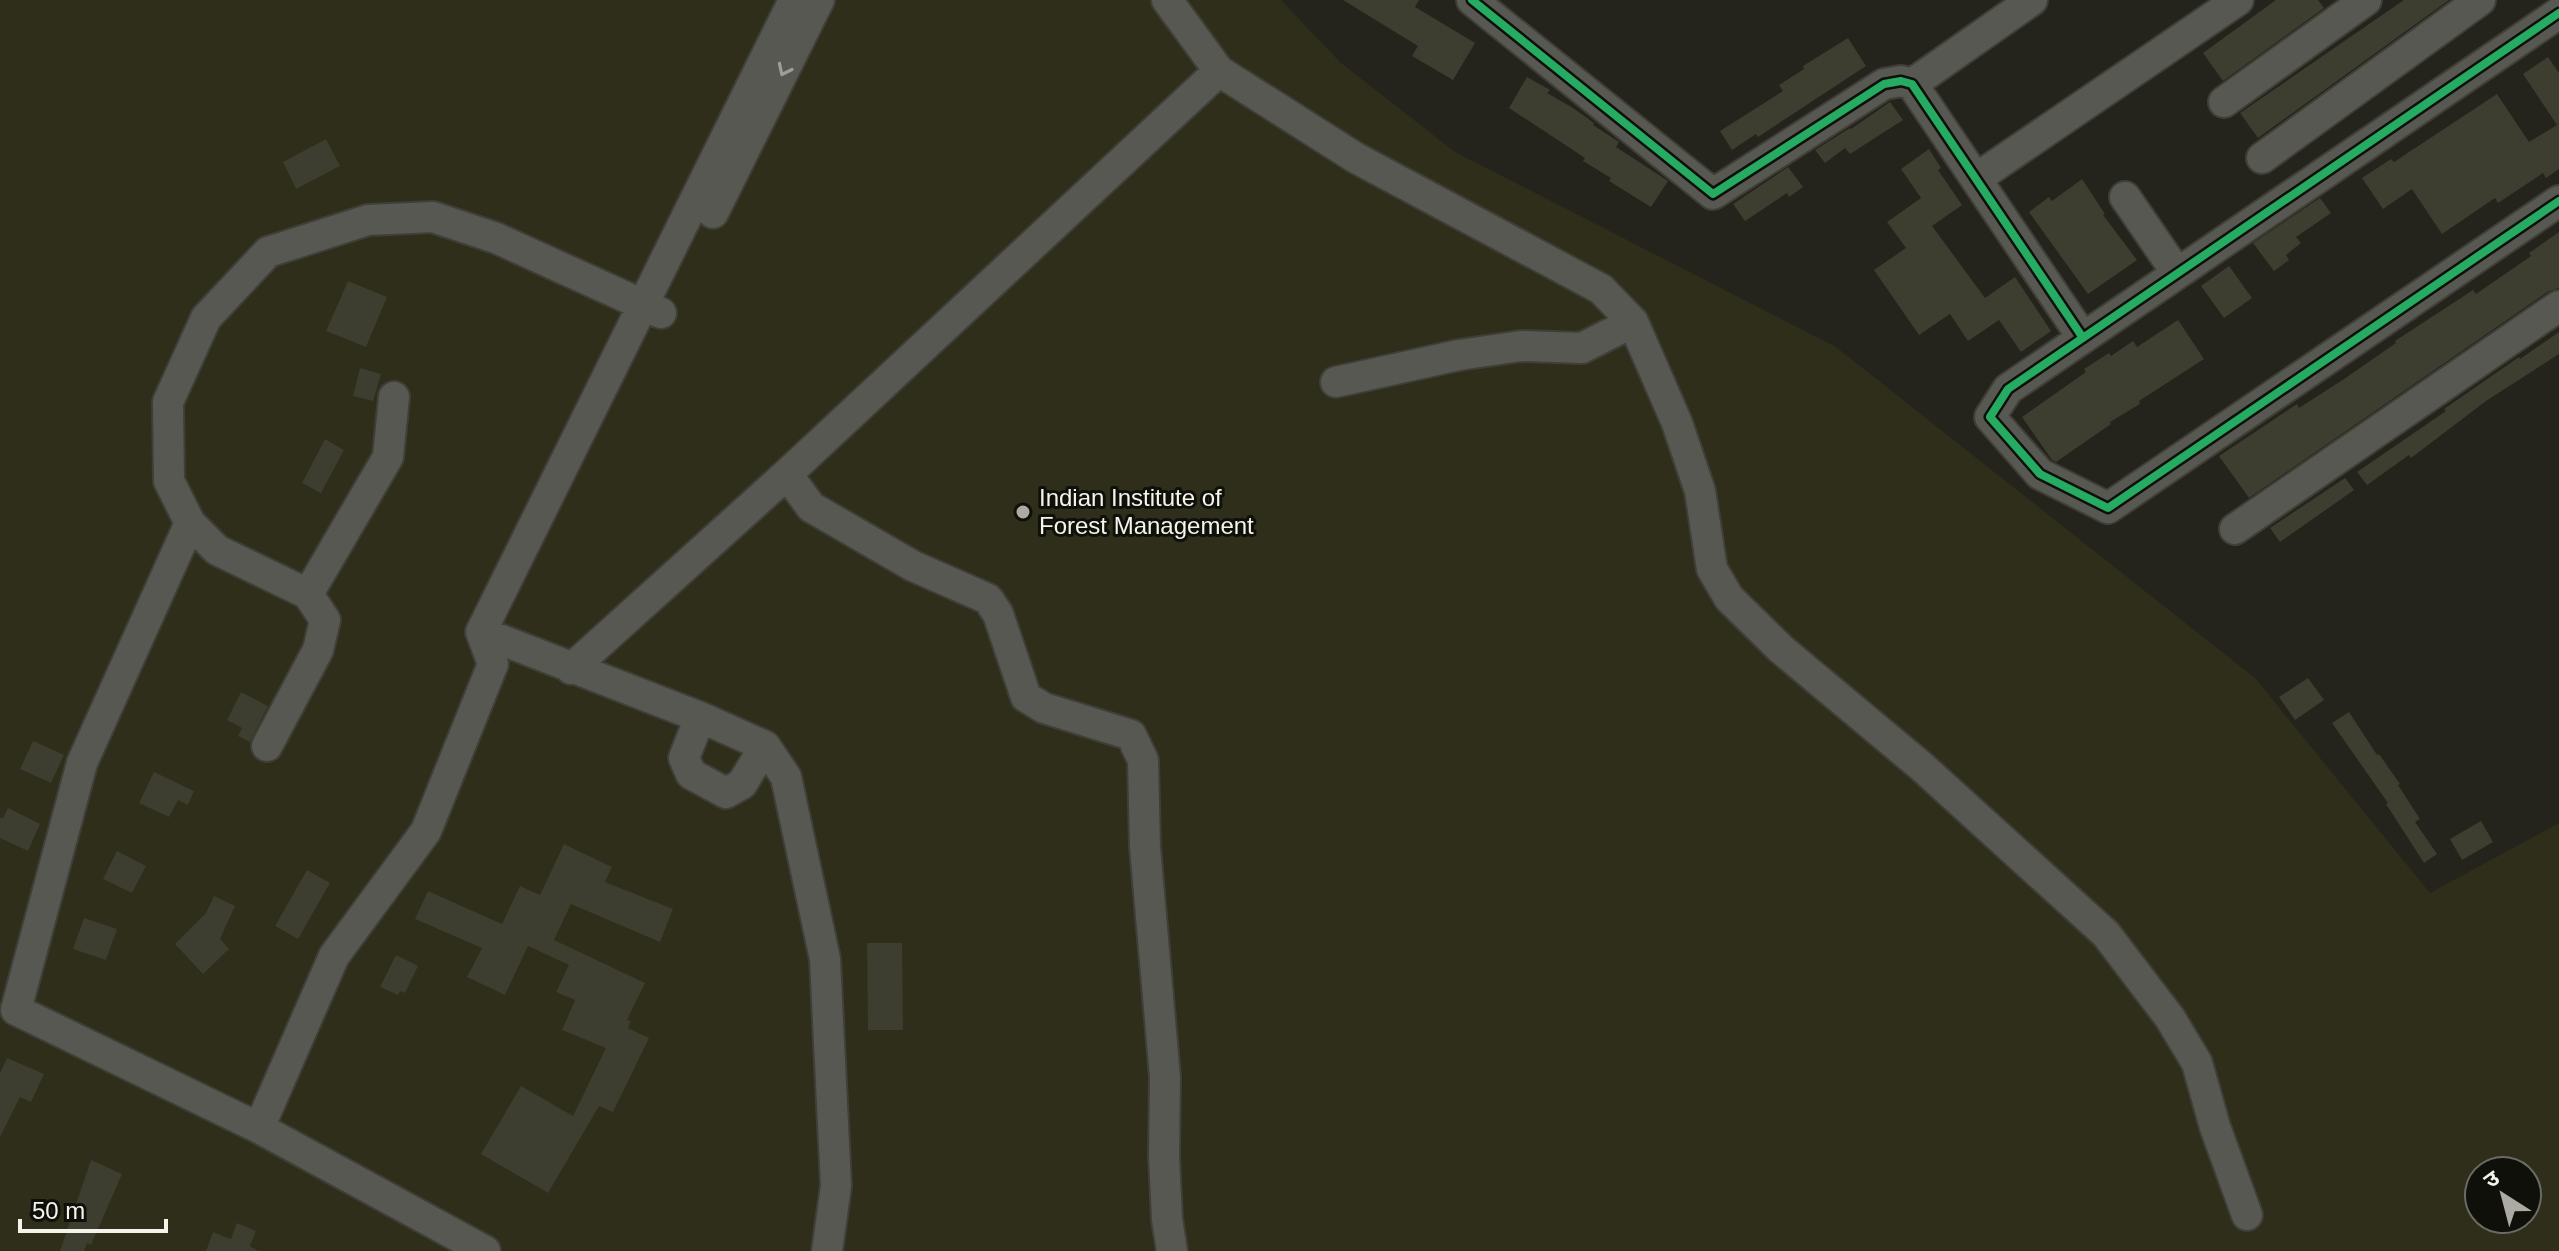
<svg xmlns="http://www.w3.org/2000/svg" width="2559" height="1251" font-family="Helvetica,'Noto Sans Devanagari',sans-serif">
<rect width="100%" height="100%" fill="#24241d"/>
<path fill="#2e2e1b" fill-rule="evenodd" d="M0 0H1281L1341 63 1455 152 1836 347 2255 678 2430 893 2559 823V1251H0ZM2479 1171H2527V1219H2479Z"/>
<path fill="#3d3d30" d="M1343 0H1419L1415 7 1475 43 1453 80 1412 56 1418 46Z
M2276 0H2318L2324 8 2223 81 2203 53Z
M2404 0H2449L2258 138 2240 113Z
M1848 38 1866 66 1758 137 1756 134 1732 150 1720 131 1783 91 1779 85 1804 69 1803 66Z
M2548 57 2559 73V169L2546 178 2543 173 2498 203 2495 198 2442 234 2412 189 2383 209 2362 178 2391 159 2394 162 2497 94 2529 142 2557 125 2523 74Z
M1527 77 1550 90 1547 93 1573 108 1594 123 1593 125 1619 142 1616 147 1668 181 1651 207 1609 181 1611 178 1583 161 1585 158 1509 108Z
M1890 102 1903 120 1850 154 1845 148 1825 163 1815 150 1850 128 1851 129Z
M326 139 340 166 296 189 283 162Z
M1929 149 1941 168 1938 170 1962 205 1932 226 1985 298 2015 277 2051 331 2021 352 1999 320 1968 341 1950 314 1919 335 1874 270 1906 248 1887 222 1921 198 1901 169Z
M1788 167 1803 187 1789 197 1787 193 1745 221 1733 204Z
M2082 179 2105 214 2103 215 2137 260 2088 294 2029 212 2049 197 2052 201Z
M2320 198 2331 213 2296 237 2301 243 2286 255 2289 260 2274 271 2253 243Z
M2559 232V288L2549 291 2249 498 2219 456 2297 404 2299 408 2344 379 2396 343 2395 341 2473 290 2476 294 2531 256 2529 253Z
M2229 266 2252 298 2224 318 2201 286Z
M348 281 387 297 366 347 326 331Z
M2178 320 2204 359 2139 401 2140 404 2110 422 2111 424 2056 462 2052 460 2022 417 2086 372 2084 369 2109 353 2111 356 2133 341 2137 347Z
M2559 332V354L2486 401 2411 458 2409 455 2367 485 2357 472 2446 411 2444 409 2519 357 2520 359Z
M360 368 381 374 373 401 353 396Z
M325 439 344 450 321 493 302 483Z
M2345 478 2354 490 2280 542 2270 528Z
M2308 678 2324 700 2295 720 2279 697Z
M241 692 268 706 250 742 238 736 242 728 227 720Z
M2349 712 2377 755 2379 754 2400 784 2398 785 2420 819 2415 822 2437 854 2424 863 2386 804 2388 803 2332 723Z
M33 741 64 755 51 783 20 769Z
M154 772 194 791 188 805 178 800 169 817 139 803Z
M8 808 40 824 28 851 0 838V818H3Z
M2481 821 2493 842 2462 860 2450 839Z
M564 844 612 867 605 882 673 909 660 942 571 904 554 940 645 983 627 1020 631 1021 628 1028 649 1038 613 1112 599 1106 548 1193 481 1154 521 1086 573 1116 606 1048 562 1030 575 1000 556 992 569 965 528 946 505 995 467 977 482 948 415 919 428 891 502 924 520 886 540 895Z
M117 851 146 866 132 893 103 879Z
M307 870 330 883 298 939 275 926Z
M214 896 235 906 220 939 229 949 203 974 175 944 206 913Z
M84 918 117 929 106 960 73 949Z
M867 943H902L903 1030H868Z
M396 955 418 966 405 993 400 991 398 995 380 987Z
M7 1058 44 1074 31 1102 20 1097 0 1137V1073Z
M91 1160 122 1174 91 1245 87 1243 84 1251H60Z
M237 1223 256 1231 250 1246 258 1251H206L213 1232 231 1239Z"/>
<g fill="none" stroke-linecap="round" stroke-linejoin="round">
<g stroke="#3f3f38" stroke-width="34">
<path id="minor" d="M1472 0 1713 194 1884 84 1901 81 1912 84 2083 338
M2559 13 2008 389 1990 417 2040 474 2108 508 2559 201
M1219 71 1356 158 1601 289 1633 322 1677 423 1700 491 1712 569 1729 598 1781 649 1921 766 2106 934 2170 1018 2197 1063 2215 1127 2247 1215
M1912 84 2032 0
M2224 102 2366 0
M2262 158 2480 0
M1977 178 2238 0
M2125 197 2177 273
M713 213 819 0
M1336 382 1459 355 1521 346 1582 348 1633 322
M787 474 811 507 913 566 988 599 998 614 1026 697 1044 708 1131 735 1143 760 1145 847 1165 1077 1164 1156 1167 1219 1172 1251
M190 523 82 763 16 1010 259 1128 485 1251
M2235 529 2559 306
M308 594 388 457 394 397
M481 632 700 717 765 746 786 777 825 959 836 1186 827 1251
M571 669 787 474 1219 71 1167 0
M700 717 684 758 691 774 726 793 742 784 765 746
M267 746 318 650 325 620 308 594 217 550 190 523 169 481 168 402 206 318 268 252 368 220 433 217 496 238 661 313
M259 1128 334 956 426 831 493 664 481 632 794 0"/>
</g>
<use href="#minor" stroke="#585853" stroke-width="30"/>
<g stroke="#10100a" stroke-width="13">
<path id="cycleway" d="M1472 0 1713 194 1884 84 1901 81 1912 84 2083 338
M2559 13 2008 389 1990 417 2040 474 2108 508 2559 201"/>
</g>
<use href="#cycleway" stroke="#26ab63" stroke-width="8"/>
</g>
<defs><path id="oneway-chevron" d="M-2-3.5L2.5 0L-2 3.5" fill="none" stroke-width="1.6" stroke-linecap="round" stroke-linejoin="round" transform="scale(2)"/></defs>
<use stroke="#9e9e97" href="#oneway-chevron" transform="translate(784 70) rotate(116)"/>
<circle fill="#ababa3" stroke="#10100a" stroke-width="3" cx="1023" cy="512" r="8"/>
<g text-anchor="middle" stroke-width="6" stroke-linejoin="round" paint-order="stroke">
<g font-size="24" fill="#f4f4eb" stroke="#10100a" text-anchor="start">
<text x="1039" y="506">Indian Institute of<tspan x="1039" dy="28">Forest Management</tspan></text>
</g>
</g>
<g transform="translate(2503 1195) rotate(324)"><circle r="38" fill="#10100a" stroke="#6b6b64" stroke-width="2"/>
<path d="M0-6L14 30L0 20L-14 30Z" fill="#ababa3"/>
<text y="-12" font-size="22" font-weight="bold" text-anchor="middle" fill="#f4f4eb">उ</text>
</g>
<path d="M20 1219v12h146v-12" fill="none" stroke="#f4f4eb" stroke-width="4"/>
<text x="32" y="1219" font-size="24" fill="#f4f4eb" stroke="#10100a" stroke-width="6" paint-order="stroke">50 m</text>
</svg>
